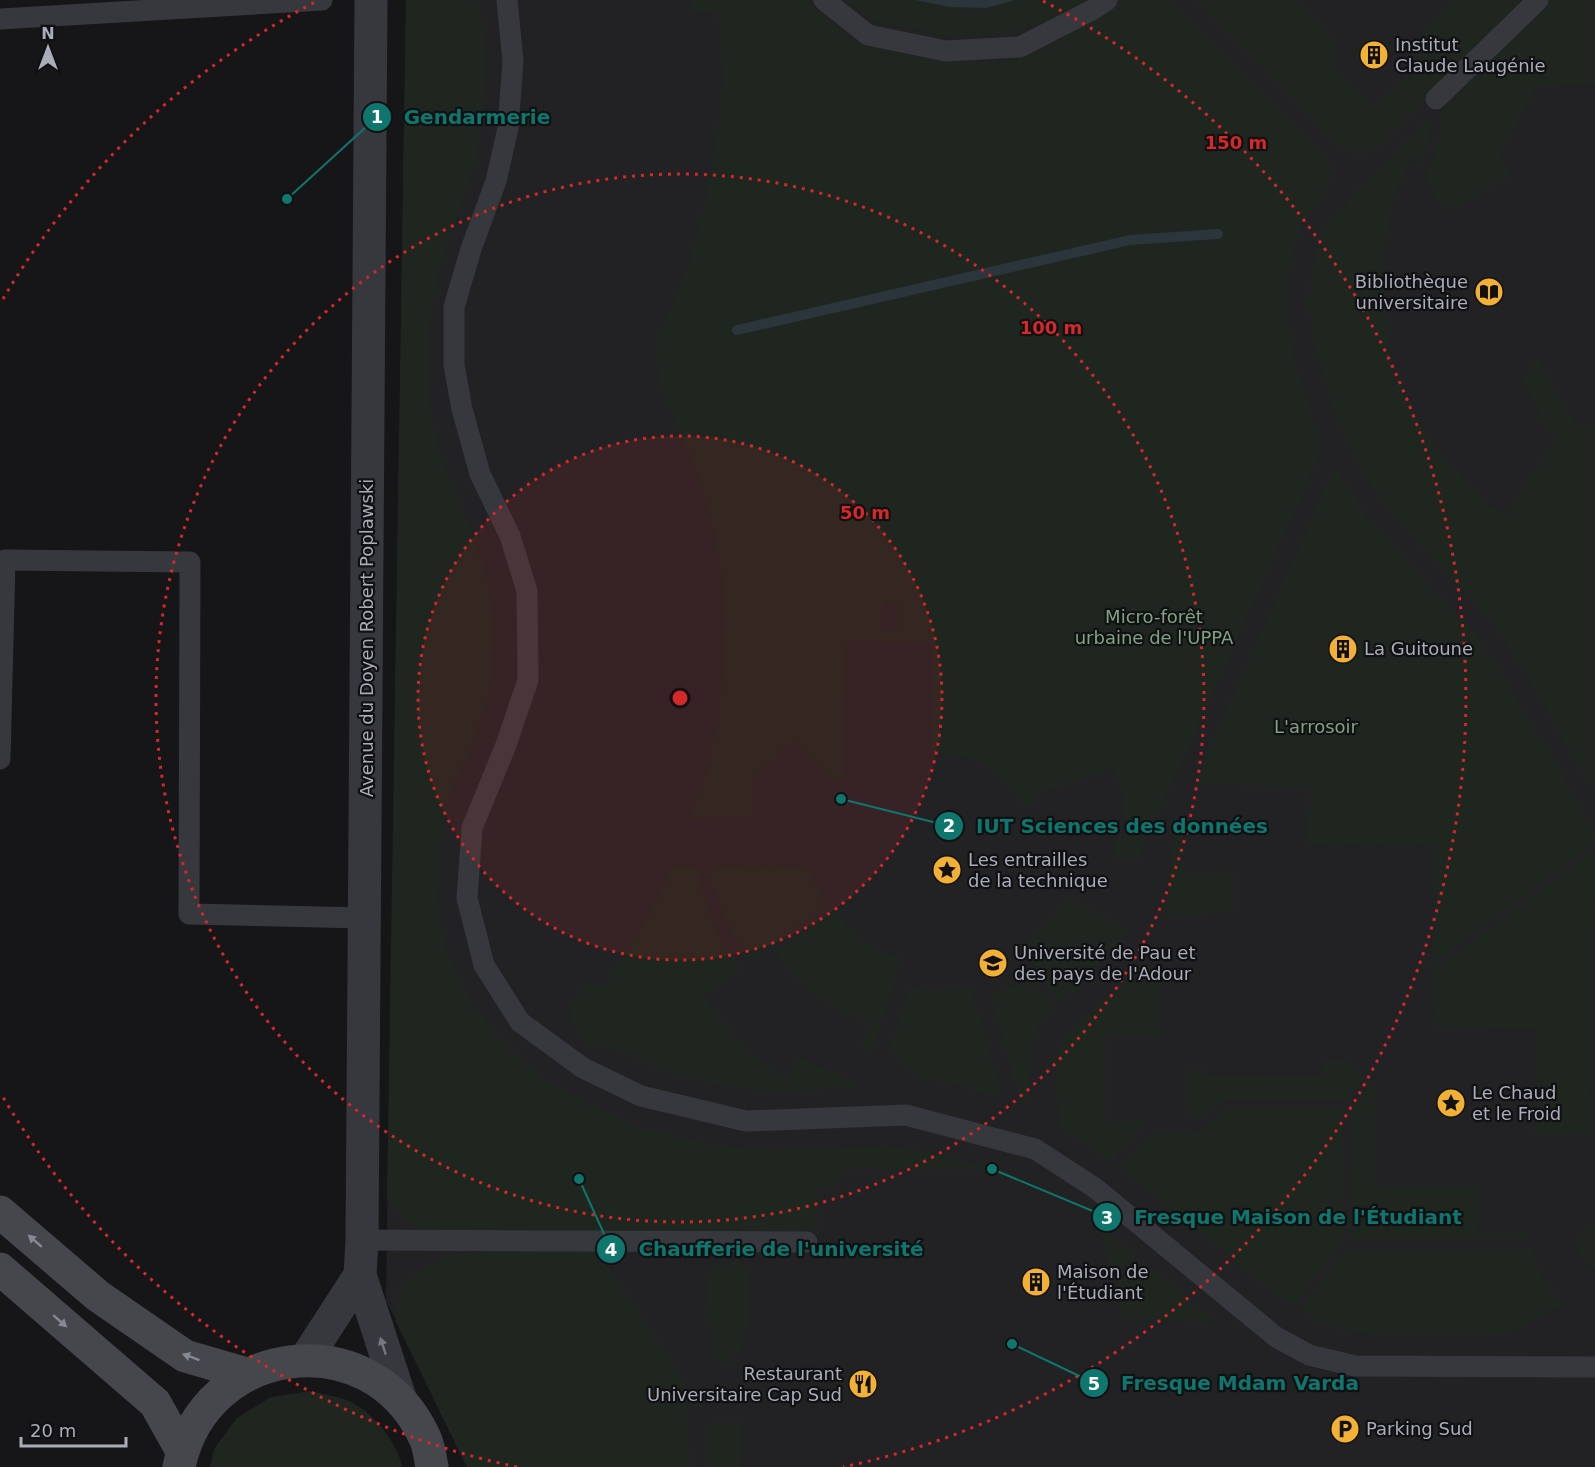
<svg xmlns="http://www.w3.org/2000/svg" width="1595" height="1467" font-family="'DejaVu Sans',sans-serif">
<rect width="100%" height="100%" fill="#161618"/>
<path fill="#222225" d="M406 0H1595V1467H467L386 1300Z"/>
<path fill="#1e261f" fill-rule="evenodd" d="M406 0H479C484 18 483 37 484 56 484 93 483 123 475 160 469 189 456 216 448 244 437 278 430 312 428 347 425 399 434 440 453 488 470 532 492 569 493 618 493 639 493 662 491 683 488 699 477 736 471 752 467 762 460 771 456 781 441 814 439 856 438 892 437 943 460 993 493 1031 556 1105 656 1141 750 1149 795 1154 842 1145 887 1147 922 1149 956 1158 990 1167L992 1169H840V1187L817 1188V1231H427L403 1219 387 1197Z
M691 0H806L856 43 938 61 1000 62 1049 47 1121 0H1167L1331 164C1334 190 1310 205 1301 228 1270 300 1296 371 1320 441L1321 452 1138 859 1114 860 1117 839 1125 838 1122 794 1114 767 1035 796V805H1025C1017 799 1013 790 1007 783 987 760 960 753 931 752L932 642 846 641 843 782H832L793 742 752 781V817L690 818 708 767 717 722 722 676 724 621 721 575 712 527 702 487 660 383 656 360 657 340 686 272 698 231 707 193 716 139 723 78 718 12 692 13ZM889 601 896 604 898 609V630H881L883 604Z
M844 0H1087L1067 14 1012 34 947 37 875 21Z
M1195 0H1295L1334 40V68L1373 108 1413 69V42L1455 0H1525L1377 148C1361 157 1350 155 1337 144Z
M1548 0H1595V84L1538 86 1500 153 1511 176 1446 212 1424 176C1437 156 1443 135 1440 111Z
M1429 118C1431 136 1427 152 1418 168L1411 157 1395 195 1386 234 1382 273 1389 354 1402 390 1431 444 1486 504 1506 515 1559 436 1535 418 1539 411 1522 380 1537 358 1574 424H1595V795L1527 675 1490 619 1408 532 1369 483 1346 440 1333 407 1312 338 1309 302 1310 281 1317 248 1323 232 1352 196Z
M1332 472H1337L1342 477 1368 519 1470 628 1489 653 1531 724 1556 760 1591 829 1594 831 1595 842 1421 973 1434 958V846L1308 845 1310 787 1205 784 1192 789Z
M1183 822 1184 873 1234 872V912L1165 916 1175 830Z
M1594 850 1590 1135 1534 1133 1536 1029 1434 1027 1433 973Z
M672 865 699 867C700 893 711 920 724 942 730 952 737 959 741 970L703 997C726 1027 753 1059 786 1078L799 1057 862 1085C830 1088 798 1092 766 1090 736 1089 691 1081 663 1071 646 1065 630 1053 613 1049 607 1047 600 1050 595 1048 566 1034 565 1000 588 981L603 989 652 909Z
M708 865 807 866 827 905 751 962C730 932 712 902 708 865Z
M1068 897 1130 930 1088 979 1059 1003 1022 945C1040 932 1057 916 1068 897Z
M833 910C853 934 872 950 901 958L872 1053 860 1047 872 1023C846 1015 815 998 796 978 789 970 783 961 776 952Z
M1145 965 1154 966 1159 970 1161 1036 1105 1035V1121H1146L1111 1162 1060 1126C1057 1102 1050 1054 1066 1035 1077 1021 1094 1010 1107 998 1119 986 1128 971 1145 965Z
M1033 980 1051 1005 1052 1010 1037 1026 1032 1043 1029 1097 1026 1103 1021 1105 990 994Z
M911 987 938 991 966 988 972 990 1001 1092 1000 1095 995 1096 942 1082 921 1079 890 1050Z
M1325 1060H1346L1367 1078 1346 1100H1227L1190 1121V1070H1203V1075L1324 1076Z
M1372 1082 1376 1086 1375 1185 1479 1187 1478 1232H1528L1529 1240H1350L1353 1105Z
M1230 1107H1342V1243L1295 1306 1283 1299 1121 1169 1153 1133 1198 1132Z
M1595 1223V1269C1583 1263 1579 1256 1577 1243L1584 1229Z
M1098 1224 1137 1256 1112 1273Z
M596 1249 686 1384 690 1467H467L395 1320 399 1291 408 1280 442 1260 461 1254 476 1252Z
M1351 1249H1533C1539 1273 1543 1284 1562 1300L1561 1306 1500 1335H1371L1345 1331 1316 1321 1301 1309 1343 1253Z
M739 1258 748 1271V1326L743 1335 740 1352 729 1351V1368L713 1353 707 1282 714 1268Z
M1144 1261 1216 1322 1121 1319 1117 1281Z
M310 1391C322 1394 335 1396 347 1400 370 1409 398 1442 402 1467H210L214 1449 237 1418 271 1397Z
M714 1423H741L739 1467H710L709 1426Z"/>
<path fill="#2c353c" d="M915 0H1015L986 8 949 7Z"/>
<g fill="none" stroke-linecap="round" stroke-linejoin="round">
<path stroke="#2c353c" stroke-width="10" d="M737 330 1130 240 1218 234"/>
<path stroke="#37383d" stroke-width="21" d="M507 0 513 61 508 128 496 181 471 249 454 307V365L462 409 480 474 510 536 527 591 528 680 506 745 472 828 467 898 484 965 520 1022 583 1068 641 1096 746 1121 906 1115 1035 1149 1095 1188 1276 1337 1309 1355 1355 1366 1595 1367
M824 0 868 35 946 51 1020 47 1092 10 1107 0
M0 19 322 0
M1436 99 1538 0
M0 759 5 560 190 562 189 914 365 918
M362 1240 807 1242"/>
<path stroke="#37383d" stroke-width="33" d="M371 0 362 1240 360 1275 401 1401
M305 1360 360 1275"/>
<path stroke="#45474d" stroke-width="33" d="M0 1212 98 1296 185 1356 247 1374
M0 1269 155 1403 182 1451
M179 1467C204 1343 370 1321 424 1436 429 1445 430 1457 432 1467"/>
</g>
<defs><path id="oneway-solid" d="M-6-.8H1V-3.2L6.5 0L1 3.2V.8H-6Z" transform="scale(1.5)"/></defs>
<g fill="#858993">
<use href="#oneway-solid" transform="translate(35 1241) rotate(-139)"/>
<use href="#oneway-solid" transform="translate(60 1321) rotate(41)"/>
<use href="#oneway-solid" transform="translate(191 1357) rotate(-160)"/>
</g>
<use fill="#757881" href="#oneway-solid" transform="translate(383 1346) rotate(-108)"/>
<circle cx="680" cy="698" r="262" fill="#d62828" fill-opacity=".12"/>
<g fill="none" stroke="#d62828" stroke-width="3" stroke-dasharray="3 6">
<circle cx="680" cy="698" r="262"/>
<circle cx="680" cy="698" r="524"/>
<path d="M517 1467A786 786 0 0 1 3 1097M3 299A786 786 0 0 1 317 1M1043 1A786 786 0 0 1 843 1467"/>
</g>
<defs>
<g id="building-disc" transform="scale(1.5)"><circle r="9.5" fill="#f2b134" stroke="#111113"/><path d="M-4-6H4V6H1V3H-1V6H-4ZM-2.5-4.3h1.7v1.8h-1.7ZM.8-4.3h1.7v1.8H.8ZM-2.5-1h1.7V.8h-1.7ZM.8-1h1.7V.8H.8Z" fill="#111"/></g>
<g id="library-disc" transform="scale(1.5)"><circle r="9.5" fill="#f2b134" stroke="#111113"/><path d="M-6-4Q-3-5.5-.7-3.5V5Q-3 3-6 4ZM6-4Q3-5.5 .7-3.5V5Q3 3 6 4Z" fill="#111"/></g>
<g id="sight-disc" transform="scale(1.5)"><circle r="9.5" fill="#f2b134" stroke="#111113"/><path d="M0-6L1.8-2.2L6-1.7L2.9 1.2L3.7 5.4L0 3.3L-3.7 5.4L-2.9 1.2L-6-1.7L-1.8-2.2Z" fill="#111"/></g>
<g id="university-disc" transform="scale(1.5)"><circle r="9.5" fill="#f2b134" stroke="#111113"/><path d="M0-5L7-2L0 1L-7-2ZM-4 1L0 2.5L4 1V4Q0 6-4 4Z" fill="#111"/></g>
<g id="restaurant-disc" transform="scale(1.5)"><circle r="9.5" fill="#f2b134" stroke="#111113"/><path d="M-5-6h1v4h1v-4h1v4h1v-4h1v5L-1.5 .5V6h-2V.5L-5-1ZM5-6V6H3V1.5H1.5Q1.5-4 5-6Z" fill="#111"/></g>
<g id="parking-disc" transform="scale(1.5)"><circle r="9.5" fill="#f2b134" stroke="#111113"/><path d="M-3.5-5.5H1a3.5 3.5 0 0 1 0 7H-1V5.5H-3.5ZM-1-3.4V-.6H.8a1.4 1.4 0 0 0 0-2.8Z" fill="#111"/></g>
</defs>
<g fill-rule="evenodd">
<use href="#building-disc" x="1374" y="55"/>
<use href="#library-disc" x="1489" y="292"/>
<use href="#building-disc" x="1343" y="649"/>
<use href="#sight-disc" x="947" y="870"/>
<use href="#university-disc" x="993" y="963"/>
<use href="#sight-disc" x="1451" y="1103"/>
<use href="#building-disc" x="1036" y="1282"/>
<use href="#restaurant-disc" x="863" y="1384"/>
<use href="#parking-disc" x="1345" y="1429"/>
</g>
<g text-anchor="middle" stroke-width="4.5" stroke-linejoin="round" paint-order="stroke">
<g font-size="18" fill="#a8adb8" stroke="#111113" text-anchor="start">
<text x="1395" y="51">Institut<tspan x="1395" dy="21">Claude Laugénie</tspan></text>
<text x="1468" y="288" text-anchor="end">Bibliothèque<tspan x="1468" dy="21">universitaire</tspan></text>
<text x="1364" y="655">La Guitoune</text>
<text x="968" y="866">Les entrailles<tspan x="968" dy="21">de la technique</tspan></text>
<text x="1014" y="959">Université de Pau et<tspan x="1014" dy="21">des pays de l'Adour</tspan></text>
<text x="1472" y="1099">Le Chaud<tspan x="1472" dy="21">et le Froid</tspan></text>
<text x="1057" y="1278">Maison de<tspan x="1057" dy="21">l'Étudiant</tspan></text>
<text x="842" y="1380" text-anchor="end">Restaurant<tspan x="842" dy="21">Universitaire Cap Sud</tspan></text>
<text x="1366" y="1435">Parking Sud</text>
</g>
<g font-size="18" fill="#7fa381" stroke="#111113">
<text x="1154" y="623">Micro-forêt<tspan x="1154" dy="21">urbaine de l'UPPA</tspan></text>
<text x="1316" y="733">L'arrosoir</text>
</g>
<g font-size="18" fill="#a8adb8" stroke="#111113">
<text transform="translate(367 638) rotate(-90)" y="6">Avenue du Doyen Robert Poplawski</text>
</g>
</g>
<circle cx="680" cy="698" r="9" fill="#d62828" stroke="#111113" stroke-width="3"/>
<g font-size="18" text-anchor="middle" font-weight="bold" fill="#d62828" stroke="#111113" stroke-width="4.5" stroke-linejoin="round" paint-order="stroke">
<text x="1236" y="149">150 m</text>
<text x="1051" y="334">100 m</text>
<text x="865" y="519">50 m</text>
</g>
<path fill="none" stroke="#0f766e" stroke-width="2" d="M287 199L377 117M841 799L949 826M992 1169L1107 1217M579 1179L611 1249M1012 1344L1094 1383"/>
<g fill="#0f766e" stroke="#111113" stroke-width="2">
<circle cx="287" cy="199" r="6"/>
<circle cx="841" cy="799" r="6"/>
<circle cx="992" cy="1169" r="6"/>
<circle cx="579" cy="1179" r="6"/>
<circle cx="1012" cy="1344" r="6"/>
<circle cx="377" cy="117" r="15"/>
<circle cx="949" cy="826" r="15"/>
<circle cx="1107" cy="1217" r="15"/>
<circle cx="611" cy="1249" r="15"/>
<circle cx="1094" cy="1383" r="15"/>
</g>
<g font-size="18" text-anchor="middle" font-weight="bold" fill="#fff">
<text x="377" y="123">1</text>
<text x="949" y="832">2</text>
<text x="1107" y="1224">3</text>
<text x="611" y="1256">4</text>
<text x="1094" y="1390">5</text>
</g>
<g font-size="20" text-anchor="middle" font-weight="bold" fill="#0f766e" stroke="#111113" stroke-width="4.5" stroke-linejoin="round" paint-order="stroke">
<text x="477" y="124">Gendarmerie</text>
<text x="1122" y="833">IUT Sciences des données</text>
<text x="1298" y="1224">Fresque Maison de l'Étudiant</text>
<text x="781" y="1256">Chaufferie de l'université</text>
<text x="1240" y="1390">Fresque Mdam Varda</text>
</g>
<g transform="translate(48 48)" stroke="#111113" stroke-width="4.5" paint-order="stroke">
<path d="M0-4.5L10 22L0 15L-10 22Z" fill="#a8adb8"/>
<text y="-9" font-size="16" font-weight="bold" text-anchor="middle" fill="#a8adb8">N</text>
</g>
<path d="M21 1437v9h105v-9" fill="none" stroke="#a8adb8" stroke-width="3"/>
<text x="30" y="1437" font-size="18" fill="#a8adb8" stroke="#111113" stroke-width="4.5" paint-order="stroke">20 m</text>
</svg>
